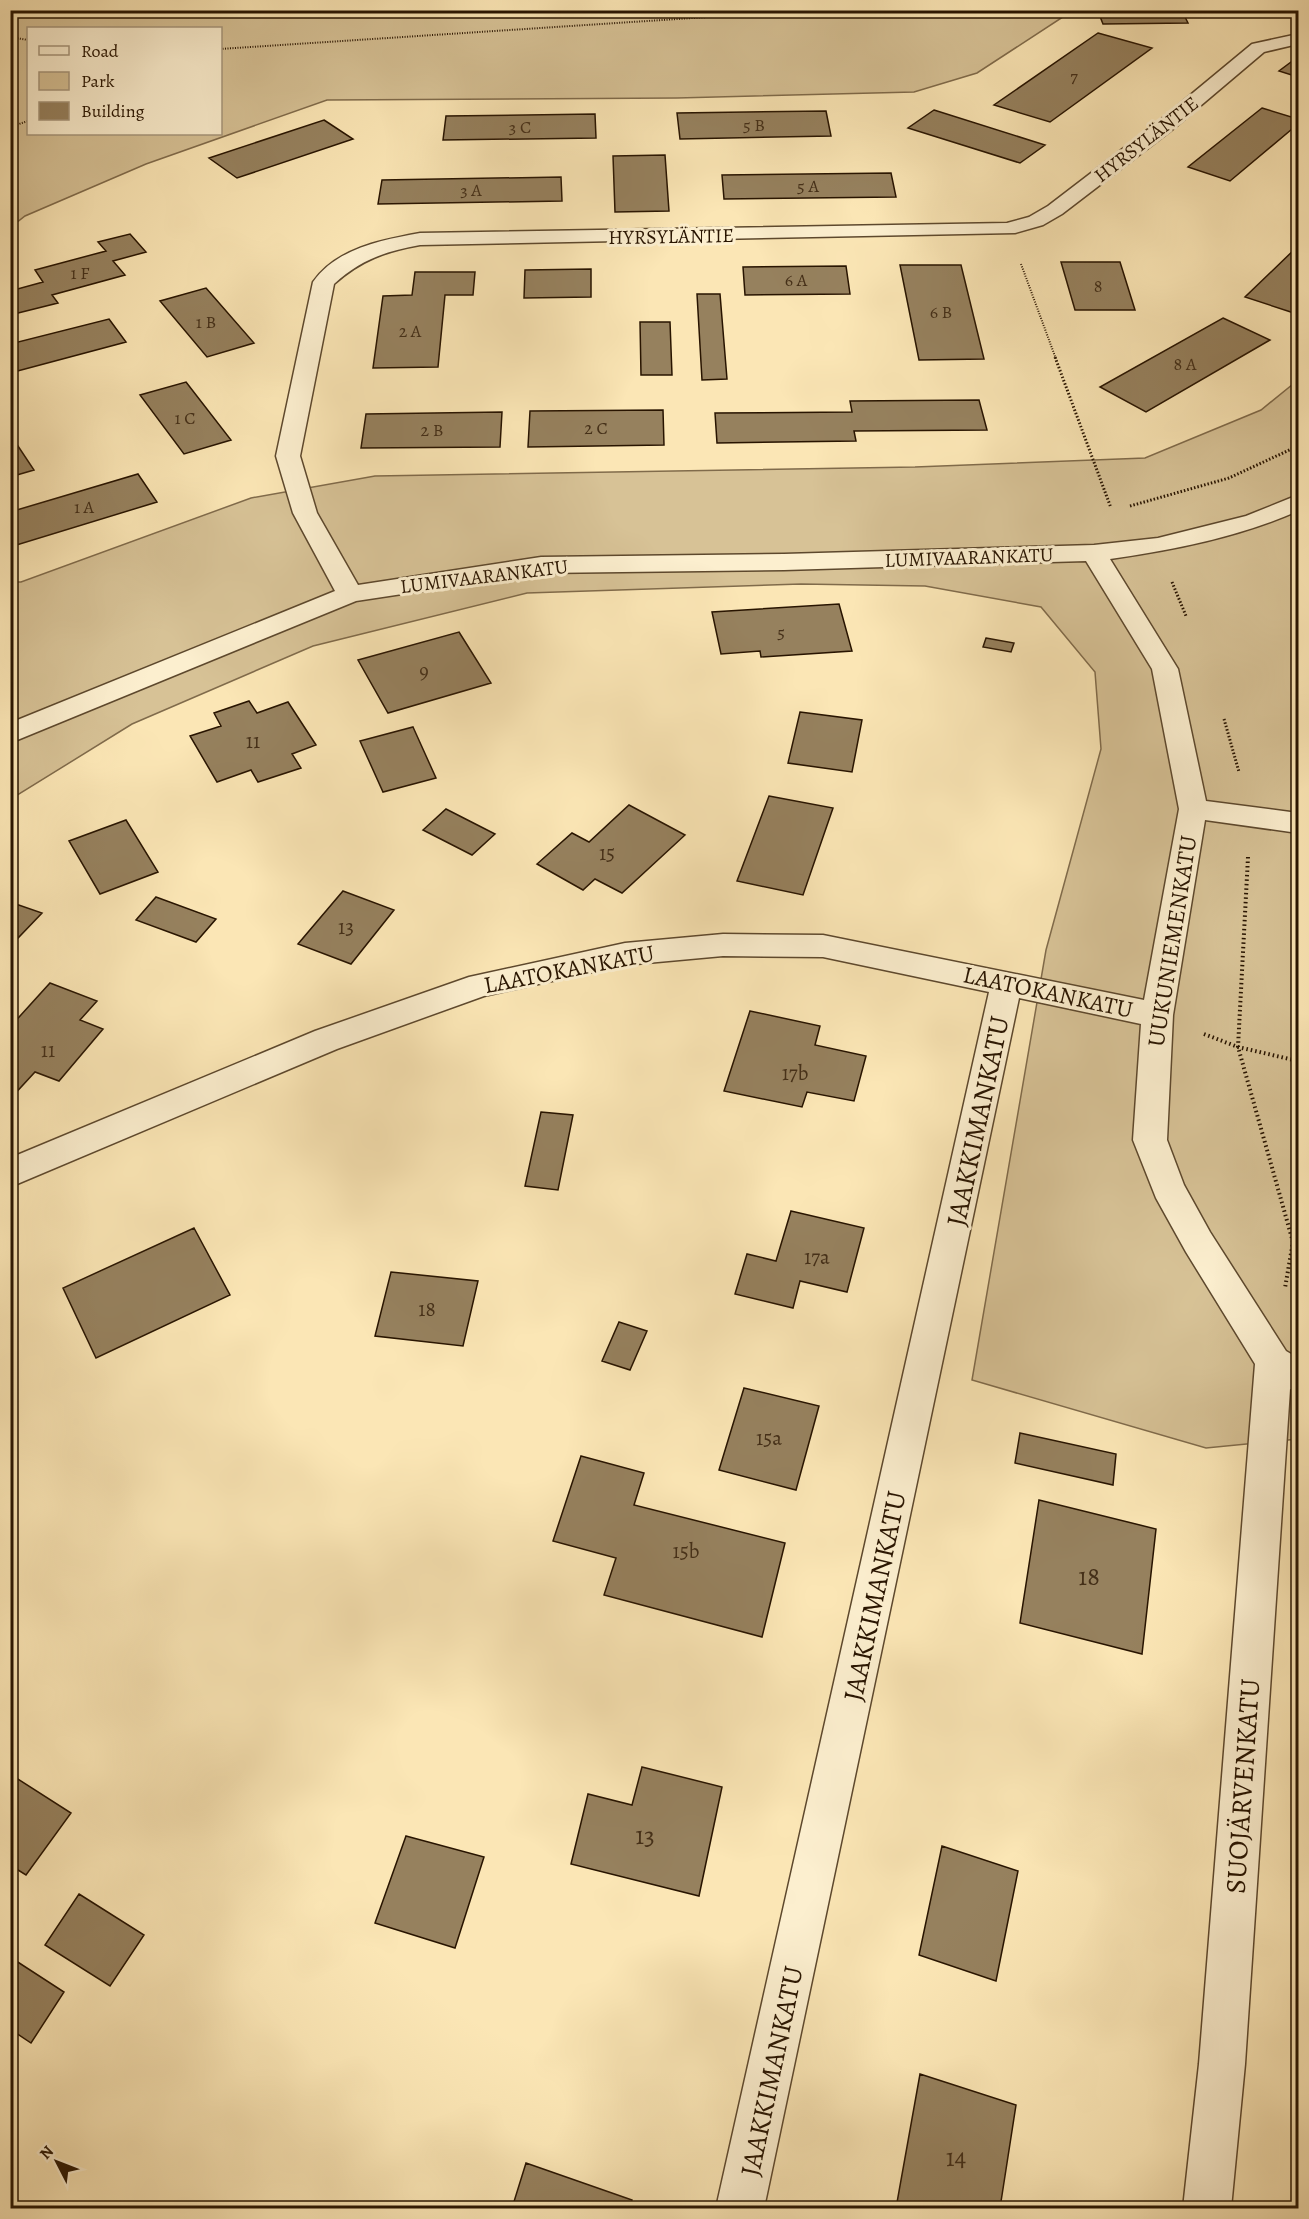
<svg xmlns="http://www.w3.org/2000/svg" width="1309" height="2219" font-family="Alegreya,serif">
<rect width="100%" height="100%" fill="#fbe6b5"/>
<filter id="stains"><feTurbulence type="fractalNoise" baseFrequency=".00333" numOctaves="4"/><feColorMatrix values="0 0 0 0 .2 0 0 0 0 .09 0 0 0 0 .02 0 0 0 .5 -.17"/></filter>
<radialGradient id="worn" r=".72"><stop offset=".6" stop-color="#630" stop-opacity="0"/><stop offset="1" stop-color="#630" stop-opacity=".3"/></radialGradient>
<path fill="#d7c296" stroke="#806b4b" stroke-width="1.5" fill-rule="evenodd" d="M11 10H1072V11L977 73 914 92 677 98 327 100 146 164 25 216 11 227ZM28 28H220V134H28Z
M1298 380V1439L1206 1448 972 1380 1046 950 1101 749 1095 672 1041 607 925 586 801 584 527 593 313 646 132 724 11 799V582H21L251 498 375 476 915 467 1145 458 1261 410Z"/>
<path fill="#96815e" stroke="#281400" stroke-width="1.5" d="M1183 13 1188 23 1103 24 1099 14Z
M1098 33 1152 48 1050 122 994 105Z
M1291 62 1298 64V77L1279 71Z
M1262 108 1298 119V124L1230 181 1188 167Z
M934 110 1045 145 1020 163 908 128Z
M826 111 831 136 680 139 677 113Z
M595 114 596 138 443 140 446 116Z
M324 120 353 139 237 178 209 158Z
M665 155 669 211 615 212 613 156Z
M891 173 896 197 724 199 722 175Z
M561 177 562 201 378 204 382 180Z
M130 234 146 252 113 261 125 275 52 295 58 303 10 315V291L43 282 35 270 106 251 98 242Z
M1298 246V312L1297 314 1245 297Z
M1061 262H1120L1135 310H1075Z
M900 265H961L984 359 919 360Z
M846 266 850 294 745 295 743 267Z
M591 269V297L524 298 525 270Z
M415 272H475L473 295H445L438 367 373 368 383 296 412 295Z
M206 288 254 343 207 357 160 301Z
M697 294H720L727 379 702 380Z
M1223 318 1270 340 1146 412 1100 387Z
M109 319 126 342 10 373V344Z
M640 322H670L672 375H641Z
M186 382 231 440 184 454 140 395Z
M979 400 987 430 854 431 856 441 717 443 715 413 852 412 850 401Z
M663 410 664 445 528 447 530 411Z
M502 412 500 447 361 448 366 414Z
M10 434 34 470 10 477Z
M138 474 157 502 10 547V512Z
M839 604 852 651 761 657 760 651 721 654 712 612Z
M459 632 491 683 388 713 358 660Z
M986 638 1014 643 1011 652 983 647Z
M249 701 257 713 288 702 316 745 292 754 301 768 258 782 251 770 217 782 190 736 221 726 214 713Z
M800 712 862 720 852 772 788 763Z
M413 727 436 778 383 792 360 741Z
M769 796 833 808 803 895 737 881Z
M629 805 685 835 622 893 595 879 583 890 537 864 572 833 589 842Z
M446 809 495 834 472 855 423 830Z
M126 820 158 872 100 894 69 841Z
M343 891 394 910 351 964 298 944Z
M156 897 216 919 196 942 136 920Z
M10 902 42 913 18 938 10 935Z
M50 983 97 1001 80 1020 103 1029 59 1081 35 1072 10 1099V1027Z
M750 1011 820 1026 815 1045 866 1056 854 1101 807 1092 802 1107 724 1091Z
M541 1112 573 1115 558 1190 525 1186Z
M791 1211 864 1228 847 1292 800 1281 793 1308 735 1294 747 1254 776 1261Z
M194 1228 230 1295 96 1358 63 1288Z
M391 1272 478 1281 463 1346 375 1336Z
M619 1322 647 1331 630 1370 602 1361Z
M744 1388 819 1406 796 1490 719 1470Z
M1020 1433 1116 1454 1113 1485 1015 1463Z
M581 1456 644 1473 634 1505 785 1543 762 1637 604 1595 616 1558 553 1541Z
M1039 1500 1156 1529 1142 1654 1020 1623Z
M642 1767 722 1787 699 1896 571 1864 588 1794 632 1805Z
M10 1774 71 1813 26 1875 10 1865Z
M406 1836 484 1857 455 1948 375 1923Z
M942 1846 1018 1871 996 1981 919 1955Z
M79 1894 144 1935 110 1986 45 1945Z
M10 1957 64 1992 31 2043 10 2029Z
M920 2074 1016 2105 1000 2208H896Z
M526 2163 632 2200 630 2208H512Z"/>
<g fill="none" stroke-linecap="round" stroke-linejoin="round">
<g stroke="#5d482d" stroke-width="3">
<path id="minor" d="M1298 34V44L1264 52 1173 129 1062 214 1043 225 1015 233 420 245C386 251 360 260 334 284L300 456 317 513 358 585 541 557 784 554 1094 545 1158 538 1246 516 1298 495V511C1239 537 1174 550 1110 559L1178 669 1206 801 1298 813V833L1205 820 1173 1015 1167 1140 1184 1185 1210 1232 1286 1351 1298 1358V1392L1290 1389 1245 2064 1231 2208H1183L1199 2064 1255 1364 1186 1252 1156 1198 1133 1140 1141 1024 1019 998 764 2208H716L989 992 823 957 723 956 625 965 484 996 337 1049 10 1187V1158L315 1031 469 977 625 943 723 934 823 935 1144 1000 1179 809 1152 669 1086 561 784 570 541 573 356 601 10 743V723L335 591 293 513 276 456 313 282C337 248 382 240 420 233L1007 223 1029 217 1048 206 1159 121 1252 44Z"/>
</g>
<path stroke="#281400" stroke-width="2" stroke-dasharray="1 1.5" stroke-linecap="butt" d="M10 37 28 40
M220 49 815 10
M10 127 28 121
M1021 264 1056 359"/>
<path stroke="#281400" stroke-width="3" stroke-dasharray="1.5 2" stroke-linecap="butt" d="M1055 357 1111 508
M1130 506 1229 478 1298 446
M1172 582 1186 616
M1224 719 1239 772"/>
<path stroke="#281400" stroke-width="4" stroke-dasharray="1.5 3" stroke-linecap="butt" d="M1248 857 1238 1047 1293 1242 1285 1288
M1204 1034 1238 1047 1298 1061"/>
<use href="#minor" fill="#fcefcf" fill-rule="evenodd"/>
</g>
<g text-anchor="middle" stroke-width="6" stroke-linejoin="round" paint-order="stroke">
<g font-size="18" fill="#442f18">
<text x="1074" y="82">7</text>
<text x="754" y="131">5 B</text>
<text x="520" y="133">3 C</text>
<text x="808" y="192">5 A</text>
<text x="471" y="196">3 A</text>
<text x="80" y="279">1 F</text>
<text x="796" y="286">6 A</text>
<text x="1098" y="292">8</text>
<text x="941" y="318">6 B</text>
<text x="206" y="328">1 B</text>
<text x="410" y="337">2 A</text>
<text x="1185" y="370">8 A</text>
<text x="185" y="424">1 C</text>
<text x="596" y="434">2 C</text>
<text x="432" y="436">2 B</text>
<text x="84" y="513">1 A</text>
<text x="781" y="638">5</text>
</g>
<g font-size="20" fill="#281400" stroke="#fcefcf">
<text transform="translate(1146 139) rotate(-38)" y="7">HYRSYLÄNTIE</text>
<text transform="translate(671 236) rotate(-1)" y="7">HYRSYLÄNTIE</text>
<text transform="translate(969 557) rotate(-2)" y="7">LUMIVAARANKATU</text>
<text transform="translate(484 576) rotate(-7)" y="7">LUMIVAARANKATU</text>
</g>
<g font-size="21" fill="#442f18">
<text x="424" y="678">9</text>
<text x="253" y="748">11</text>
<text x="607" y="860">15</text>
<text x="346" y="934">13</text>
<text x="48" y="1057">11</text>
<text x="795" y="1080">17b</text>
<text x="817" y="1264">17a</text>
<text x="427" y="1316">18</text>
<text x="769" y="1445">15a</text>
<text x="686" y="1558">15b</text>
</g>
<g font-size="24" fill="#281400" stroke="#fcefcf">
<text transform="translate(1172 941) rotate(-81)" y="8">UUKUNIEMENKATU</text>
<text transform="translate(569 969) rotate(-11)" y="8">LAATOKANKATU</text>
<text transform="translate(1048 992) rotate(12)" y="8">LAATOKANKATU</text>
</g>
<g font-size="26" fill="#442f18">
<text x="1089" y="1585">18</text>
<text x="645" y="1844">13</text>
<text x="956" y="2166">14</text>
</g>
<g font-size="28" fill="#281400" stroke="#fcefcf">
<text transform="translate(977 1121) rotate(-78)" y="10">JAAKKIMANKATU</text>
<text transform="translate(874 1596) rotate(-78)" y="10">JAAKKIMANKATU</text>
<text transform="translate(1242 1786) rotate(-86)" y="10">SUOJÄRVENKATU</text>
<text transform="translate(771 2071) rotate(-78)" y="10">JAAKKIMANKATU</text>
</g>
</g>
<rect width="1309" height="2219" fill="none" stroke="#fbe6b5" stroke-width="36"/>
<rect x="12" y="12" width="1285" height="2195" fill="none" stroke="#281400" stroke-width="3"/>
<rect x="18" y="18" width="1273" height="2183" fill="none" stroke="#281400" stroke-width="1.5"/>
<rect x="27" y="27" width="195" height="108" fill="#fcefcf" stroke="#a7977c" stroke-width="1.5"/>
<rect x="39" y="46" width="30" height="9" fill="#fcefcf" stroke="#a7977c" stroke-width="1.5"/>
<text x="81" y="57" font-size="18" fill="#281400">Road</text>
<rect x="39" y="72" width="30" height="18" fill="#d7c296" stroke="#a7977c" stroke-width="1.5"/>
<text x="81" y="87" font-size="18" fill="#281400">Park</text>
<rect x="39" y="102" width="30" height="18" fill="#96815e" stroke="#a7977c" stroke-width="1.5"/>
<text x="81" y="117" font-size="18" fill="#281400">Building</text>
<g transform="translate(57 2162) rotate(312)" stroke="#fcefcf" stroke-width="4.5" paint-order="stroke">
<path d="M0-4.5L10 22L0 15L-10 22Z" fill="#281400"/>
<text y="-9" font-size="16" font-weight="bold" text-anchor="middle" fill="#281400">N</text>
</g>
<rect width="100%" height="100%" filter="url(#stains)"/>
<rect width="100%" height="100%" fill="url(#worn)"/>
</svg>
